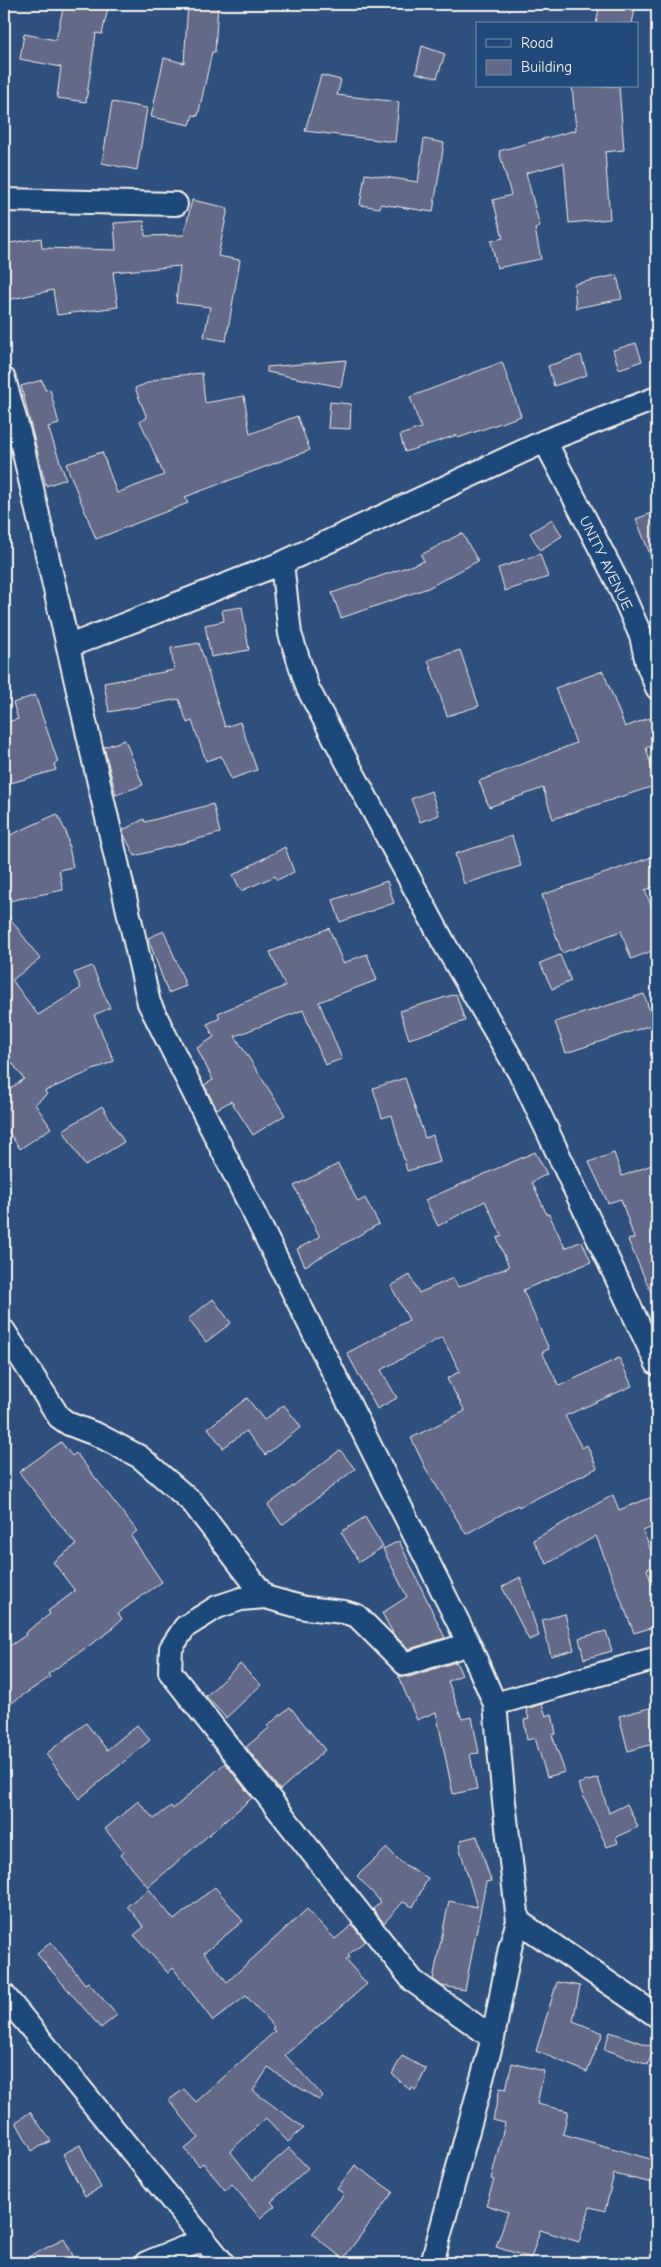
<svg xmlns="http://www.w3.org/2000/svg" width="661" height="2267" font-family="'Comic Neue',sans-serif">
<rect width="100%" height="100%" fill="#2d507d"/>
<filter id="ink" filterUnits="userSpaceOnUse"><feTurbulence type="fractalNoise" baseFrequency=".02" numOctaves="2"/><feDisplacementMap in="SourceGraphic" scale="10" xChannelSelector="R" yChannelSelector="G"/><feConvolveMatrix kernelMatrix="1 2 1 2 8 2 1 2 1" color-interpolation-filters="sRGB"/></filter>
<g filter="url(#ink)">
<path fill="#636a88" stroke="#f4f1e8" d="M64 4H109L102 34 96 33 86 102 57 98 61 67 20 59 24 34 56 40Z
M188 4H218L215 52H212L198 116 193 115 190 125 151 117 164 58 184 63Z
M600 4H636L632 24H596Z
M422 46 445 54 437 78 416 73Z
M321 75 341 80 337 95 399 102 395 142 305 131Z
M572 86H619L624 150 605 152 610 219 569 223 564 163 526 173 540 227 535 229 541 259 497 268 491 241 503 238 493 200 511 195 499 151 576 130Z
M112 102 147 108 137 170 102 163Z
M424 139 444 143 433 212 380 204V208L360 205 365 174 418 182Z
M192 200 228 208 218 256 240 260 226 341 204 337 210 307 176 303 180 266 113 272 118 307 57 315 53 290 8 300 4 281V244L41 238 42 248 116 250 114 223 144 221 145 236 184 235Z
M617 275 622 299 576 308 574 284Z
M636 343 642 361 619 369 613 350Z
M581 355 587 375 554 386 548 366Z
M346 360 341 387 267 372V367Z
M502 362 521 416 458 438 457 435 405 452 400 435 421 428 410 397Z
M202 373 205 403 244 396 250 434 297 416 310 450 185 497 188 503 96 539 66 464 102 452 117 493 164 475 140 421 147 418 135 388 163 377Z
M42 380 45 390 50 389 59 424 48 427 66 479 46 486 21 386Z
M330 402 351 404 350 429 328 428Z
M657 511V569H656L636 519Z
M552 519 562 536 540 550 530 533Z
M462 533 478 561 428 588 341 618 332 593 424 561 421 555Z
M540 554 548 577 505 591 498 568Z
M242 607 249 650 211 657 205 625 224 621 222 610Z
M199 643 225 727 240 722 257 770 231 779 221 756 206 761 192 721 187 723 179 699 109 712 104 683 174 670 171 648Z
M460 650 479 706 447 716 428 660Z
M603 671 625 727 649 718 657 744 646 748 657 785 553 819 543 788 489 807 479 781 576 743 555 688Z
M35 695 58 762 54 764 56 770 4 785V723L18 719 13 703Z
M125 740 143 785 116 795 104 747Z
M431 791 439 815 420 822 411 799Z
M213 804 220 833 135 856 124 835 123 830 144 819 145 822Z
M57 814 66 832 73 867 59 870 63 890 4 902V838Z
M512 836 521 866 464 884 455 854Z
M285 847 294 872 277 880 275 876 241 891 233 875Z
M652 857 657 876V886L645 890 657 921V949L631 959 621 931 562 953 542 895Z
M387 881 394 903 340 922 333 900Z
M4 910 40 959 12 980 38 1015 81 988 74 973 92 966 110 1008 94 1015 114 1061 45 1091 47 1094 35 1104 51 1128 20 1149 4 1125V1093L24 1079 4 1052Z
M329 928 343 963 367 954 377 980 319 1002 342 1059 325 1065 303 1010 235 1036 285 1115 253 1135 231 1101 217 1109 204 1085 213 1080 197 1048 214 1037 207 1024 220 1018 218 1013 285 986 270 952Z
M164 931 186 986 168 993 148 938Z
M560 955 571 981 552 989 540 963Z
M456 994 465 1021 409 1039 400 1011Z
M644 994 654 1024 566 1053 555 1022Z
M405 1078 425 1138 433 1135 440 1162 407 1171 392 1115 382 1118 373 1088Z
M102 1106 124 1142 85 1166 63 1130Z
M535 1152 547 1174 532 1182 547 1215 549 1214 565 1248 582 1241 591 1262 523 1290 549 1349 542 1352 559 1386 619 1358 632 1386 565 1416 582 1448 587 1445 597 1468 519 1507 518 1505 466 1534 426 1469 411 1438 465 1411 447 1379 460 1371 442 1337 381 1370 397 1398 377 1409 347 1353 409 1320 391 1286 410 1275 419 1293 453 1278 458 1287 509 1267 497 1238 502 1236 485 1201 438 1226 425 1200Z
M614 1153 622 1176 657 1163V1227L650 1229 657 1245V1306L628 1240 634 1238 621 1199 608 1203 589 1162Z
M338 1164 358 1202 365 1198 379 1224 305 1266 297 1249 320 1237 294 1186Z
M213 1299 231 1323 206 1342 188 1319Z
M247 1398 264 1420 284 1405 301 1427 265 1455 246 1431 223 1448 208 1428Z
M61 1442 72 1456 76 1453 137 1531 131 1536 162 1582 118 1613 122 1619 112 1628 113 1629 48 1674 50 1677 4 1708V1650L26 1635 25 1633 50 1614 48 1611 75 1591 53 1562 76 1545 19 1472Z
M340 1450 355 1469 282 1525 268 1505Z
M613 1495 619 1510 657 1495V1525L643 1531 657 1565 647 1569 657 1600V1626L634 1633 596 1536 547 1564 533 1540Z
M365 1517 383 1547 359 1562 341 1532Z
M399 1541 445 1638 409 1649 394 1635 382 1613 407 1597 383 1549Z
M520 1577 539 1636 529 1640 502 1587Z
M565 1614 574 1650 551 1656 542 1620Z
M606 1631 612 1651 584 1659 579 1638Z
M456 1662 462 1675 448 1681 462 1719 472 1717 479 1753 470 1754 477 1789 453 1794 436 1712 417 1720 398 1676 409 1677Z
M240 1664 261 1685 226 1718 206 1696Z
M542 1704 546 1716 552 1714 556 1734 552 1735 565 1772 547 1777 535 1738 527 1740 524 1720 529 1719 526 1709Z
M657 1706V1743L628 1751 619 1716Z
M290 1707 325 1750 280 1790 246 1747 269 1728 267 1726Z
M86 1723 107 1750 137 1725 150 1740 79 1799 46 1754Z
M225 1763 252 1798 148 1887 121 1855 124 1852 105 1829 138 1801 154 1819 171 1806 173 1809Z
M598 1778 609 1813 627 1804 638 1827 616 1837 618 1843 607 1847 578 1784Z
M477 1836 491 1881 486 1882 465 1990 442 1986 433 1979 449 1901 477 1907 460 1849 461 1840Z
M387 1848 402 1863 428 1878 413 1907 403 1902 384 1923 373 1909 381 1902 357 1876Z
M215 1887 243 1921 204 1953 227 1982 307 1909 335 1939 352 1925 365 1941 348 1955 350 1957 346 1960 367 1984 285 2055 323 2096 319 2100 268 2068 253 2091 304 2128 288 2142 266 2118 230 2151 253 2180 289 2148 308 2168 271 2202 275 2206 260 2218 232 2184 225 2190 203 2163 199 2166 185 2149 199 2138 169 2100 184 2089 196 2102 275 2031 272 2029 274 2027 246 1996 213 2021 173 1968 168 1973 134 1935 144 1927 127 1906 149 1889 174 1920Z
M51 1942 85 1984 88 1982 117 2015 101 2028 37 1954Z
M557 1982 580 1986 573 2021 603 2033 587 2072 536 2051Z
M610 2032 654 2047 648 2065 604 2049Z
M402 2056 426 2069 416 2090 411 2087 410 2090 392 2074Z
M512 2063 544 2071 537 2104 568 2111 563 2134 657 2161V2184L614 2174 605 2211 590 2207 579 2242 540 2230 531 2258 496 2247 508 2212 486 2205 494 2180 491 2179 505 2123 493 2120 500 2088 506 2089Z
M30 2112 51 2141 32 2151 16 2122Z
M80 2145 101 2188 85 2196 63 2154Z
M355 2165 393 2192 343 2259 312 2234 344 2194 337 2189Z
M64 2239 77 2263H16Z"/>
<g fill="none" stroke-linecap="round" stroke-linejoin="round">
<g stroke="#f4f1e8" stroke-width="26">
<path id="minor" d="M4 200 176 204
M4 379 21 440 149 1003 469 1644 495 1704 504 1802 518 1921 510 1948 493 2038 432 2263
M545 441 617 581 641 636 647 663 657 688
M282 563 290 634 308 689 445 945 523 1079 657 1364
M69 646 282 563 545 441 657 398
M4 1331 59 1417 69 1424 98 1435 140 1457 193 1503 265 1597 305 1608 344 1612 357 1616 405 1664 469 1644
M265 1597 241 1599 217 1607 185 1627 171 1648 170 1672 413 1981 493 2038
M495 1704 657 1658
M518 1921 657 2016
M4 1995 223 2263
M146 2263 203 2240"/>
</g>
<use href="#minor" stroke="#1f4a7a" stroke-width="22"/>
</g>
</g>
<g text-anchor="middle" stroke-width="4" stroke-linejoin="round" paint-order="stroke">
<g font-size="15" fill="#f4f1e8" stroke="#1f4a7a">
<text transform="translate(606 563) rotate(64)" y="5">UNITY AVENUE</text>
</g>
</g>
<rect width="661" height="2267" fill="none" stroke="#1f4a7a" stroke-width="20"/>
<rect x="10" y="10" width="641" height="2247" fill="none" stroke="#f4f1e8" stroke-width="2" filter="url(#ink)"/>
<rect x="476" y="22" width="162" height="65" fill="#1f4a7a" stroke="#748da6"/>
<rect x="486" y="39" width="25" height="8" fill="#1f4a7a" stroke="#748da6"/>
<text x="521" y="48" font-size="15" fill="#f4f1e8">Road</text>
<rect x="486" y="60" width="25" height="15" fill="#636a88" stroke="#748da6"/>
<text x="521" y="72" font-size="15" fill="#f4f1e8">Building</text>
</svg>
